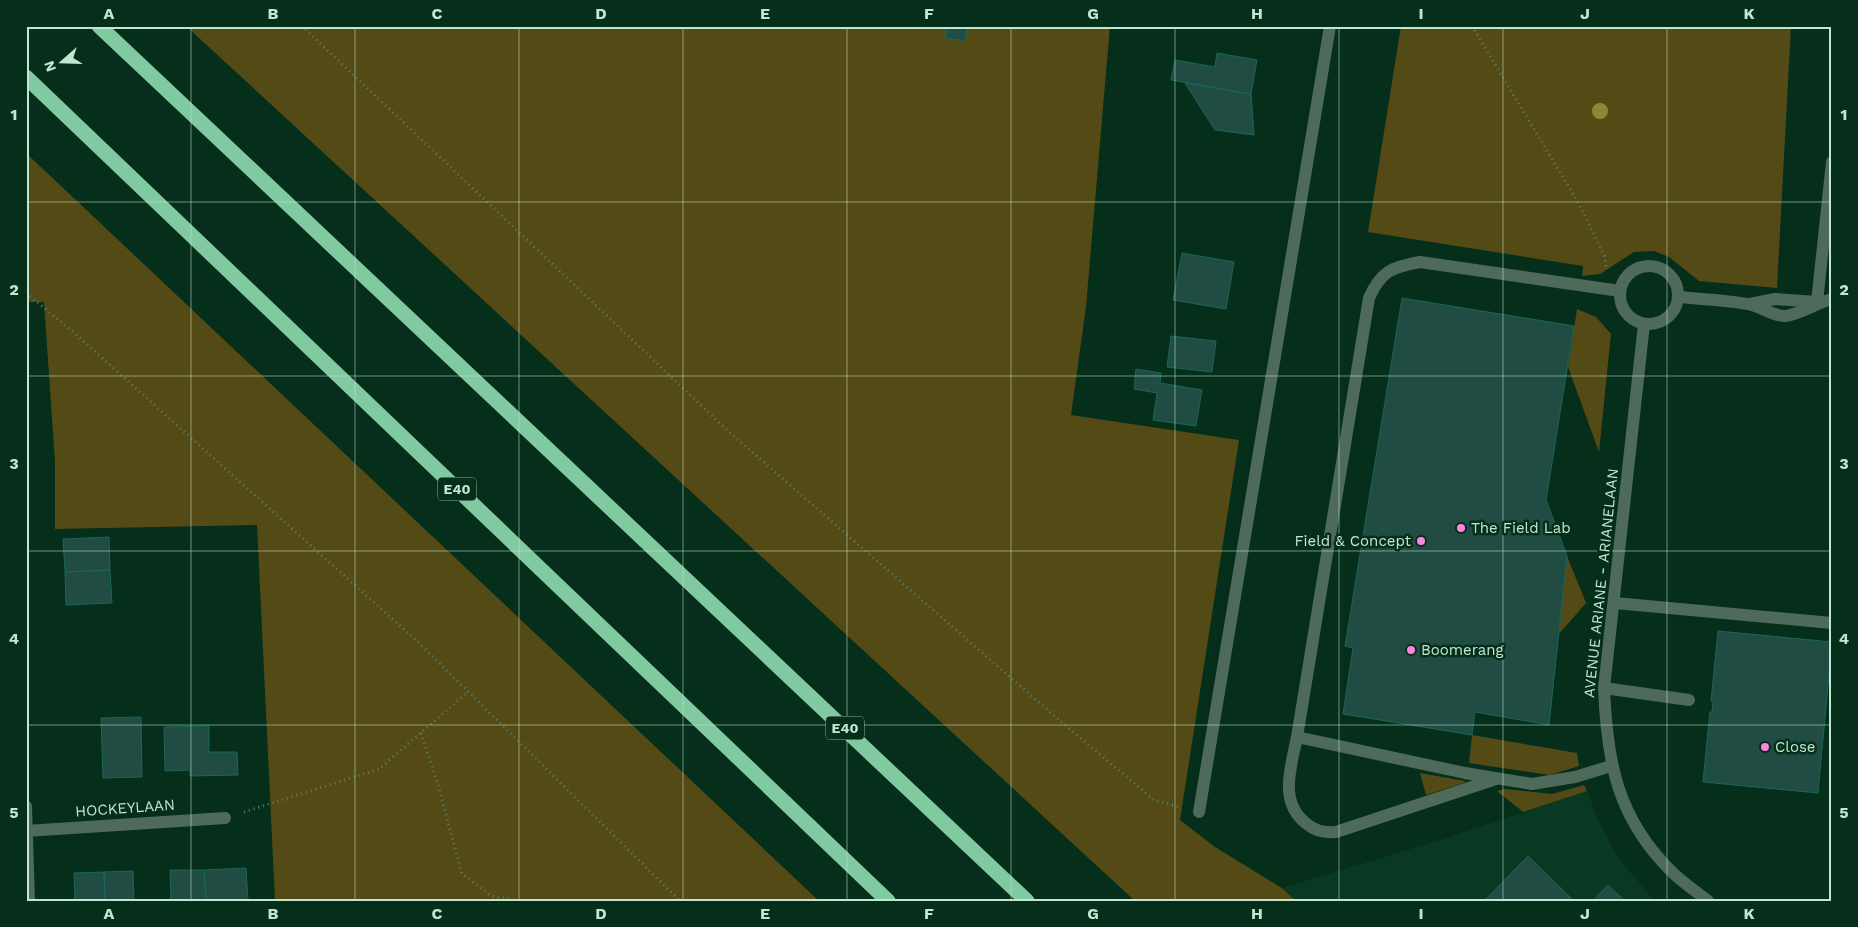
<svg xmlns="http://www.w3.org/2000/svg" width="1858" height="927" font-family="'Work Sans',sans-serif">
<rect width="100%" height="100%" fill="#052e1b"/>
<path fill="#0a3923" d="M1587 791 1598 820 1616 855 1655 901H1296L1282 888 1447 838Z"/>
<path fill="#544a16" d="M186 26H1110L1086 307 1071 415 1239 440 1180 820 1215 847 1282 888 1296 901H1135Z
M1401 26H1791L1777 288 1699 281 1669 257 1654 251 1634 252 1600 274 1582 276 1583 266 1368 232Z
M26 153 819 901H275L257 525 55 529V462L44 302H26Z
M1577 309 1596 317 1611 334 1599 452 1568 367Z
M1567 556 1586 603 1559 634Z
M1472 735 1577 753 1579 766 1550 775 1469 763Z
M1420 773 1465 781 1464 783 1426 795Z
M1584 785 1587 791 1523 812 1497 791 1505 789 1552 794Z"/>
<path fill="#204c43" stroke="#1a6759" d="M947 27 967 29 965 41 946 38Z
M1217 53 1257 60 1251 94 1171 80 1175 60 1215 67Z
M1185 83 1251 94 1254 135 1215 130Z
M1182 253 1234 262 1226 309 1173 300Z
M1402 298 1574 326 1546 500 1567 556 1549 725 1475 712 1472 735 1343 714 1353 648 1345 646Z
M1171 336 1216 341 1212 372 1167 367Z
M1136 369 1161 373 1160 383 1202 390 1196 426 1153 420 1157 393 1134 389Z
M109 537 110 570 65 572 63 539Z
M110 570 112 603 66 605 65 572Z
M1718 631 1832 642 1818 793 1703 782 1710 712H1712L1713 701H1711Z
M141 717 142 777 103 778 101 718Z
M209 726V752H237L238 775 190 776V770L165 771 164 727Z
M1528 856 1574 901H1484Z
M246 868 248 901H206L204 870Z
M170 870H204L206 901H171Z
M133 871 134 901H105L104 872Z
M104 872 105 901H75L74 873Z
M1608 885 1625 901H1593Z"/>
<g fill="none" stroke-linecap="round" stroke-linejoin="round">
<path stroke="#587f6b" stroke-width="3" stroke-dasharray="1 4" stroke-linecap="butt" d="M302 26 727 430 1058 719 1154 800 1179 807
M1472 26 1579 204 1605 257 1606 268
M26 293 71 330 418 642 680 901
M421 733 437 781 462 874 492 896 519 901
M244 812 379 769 468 692"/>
<path stroke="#4e6a5a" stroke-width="12" d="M1678 297C1701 299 1725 300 1748 304 1761 306 1771 316 1785 316 1799 315 1816 303 1832 299
M1817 302 1832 162
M1750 304 1775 299 1817 302
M1615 603 1832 623
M1604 688 1689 700
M1297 737C1291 767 1278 803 1307 824 1315 831 1325 833 1336 832L1496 779
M1611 766 1575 777 1532 784 1465 773 1297 737 1369 298C1381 271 1392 267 1420 262L1620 291"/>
<path stroke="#4e6a5a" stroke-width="12" d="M1620 295a29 29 0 1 1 58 0a29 29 0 1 1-58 0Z
M1644 324 1604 688C1607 762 1617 818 1672 872 1683 883 1696 891 1708 901
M26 806 29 901
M1199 812 1330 26
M26 831 225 818"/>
<path stroke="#81caa1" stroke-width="15" d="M99 26 1027 901
M26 77 888 901"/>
</g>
<circle fill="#878b33" cx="1600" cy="111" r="8"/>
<path fill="none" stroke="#c2e6d0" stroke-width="1" stroke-opacity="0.55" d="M191 26V901M355 26V901M519 26V901M683 26V901M847 26V901M1011 26V901M1175 26V901M1339 26V901M1503 26V901M1667 26V901M26 202H1832M26 376H1832M26 551H1832M26 725H1832"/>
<g fill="#ff85de" stroke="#052e1b" stroke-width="2">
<circle cx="1461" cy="528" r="5"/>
<circle cx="1421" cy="541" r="5"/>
<circle cx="1411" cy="650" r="5"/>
<circle cx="1765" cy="747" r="5"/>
</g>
<g text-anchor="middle" stroke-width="5" stroke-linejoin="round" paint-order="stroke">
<g fill="#052e1b" stroke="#89af9a" stroke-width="1">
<rect x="438" y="477.5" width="38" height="23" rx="4"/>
<rect x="826" y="716.5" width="38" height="23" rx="4"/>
</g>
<g font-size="14" font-weight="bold" fill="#c2e6d0">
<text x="457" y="494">E40</text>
<text x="845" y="733">E40</text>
</g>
<g font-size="15" fill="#c2e6d0" stroke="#052e1b" text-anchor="start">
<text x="1471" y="533">The Field Lab</text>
<text x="1411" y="546" text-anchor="end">Field &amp; Concept</text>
<text x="1421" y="655">Boomerang</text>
<text x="1775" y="752">Close</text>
</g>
<g font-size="15" fill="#c2e6d0" stroke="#052e1b">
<text transform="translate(1601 583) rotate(-84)" y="5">AVENUE ARIANE - ARIANELAAN</text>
<text transform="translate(125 808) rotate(-4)" y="5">HOCKEYLAAN</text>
</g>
</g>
<rect width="1858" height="927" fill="none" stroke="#052e1b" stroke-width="55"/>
<g transform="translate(62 62) rotate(250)" stroke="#052e1b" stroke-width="4" paint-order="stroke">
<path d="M0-4L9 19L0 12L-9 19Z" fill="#c2e6d0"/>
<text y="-8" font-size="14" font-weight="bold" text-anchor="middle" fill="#c2e6d0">N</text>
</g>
<rect x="28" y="28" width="1802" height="872" fill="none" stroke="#c2e6d0" stroke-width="2"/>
<g font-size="16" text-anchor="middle" font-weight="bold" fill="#c2e6d0">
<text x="109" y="19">A</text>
<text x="273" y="19">B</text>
<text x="437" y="19">C</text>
<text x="601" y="19">D</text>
<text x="765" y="19">E</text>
<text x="929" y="19">F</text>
<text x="1093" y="19">G</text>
<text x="1257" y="19">H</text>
<text x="1421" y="19">I</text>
<text x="1585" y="19">J</text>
<text x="1749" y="19">K</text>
<text x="14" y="120">1</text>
<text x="1844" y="120">1</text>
<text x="14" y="295">2</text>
<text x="1844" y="295">2</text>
<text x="14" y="469">3</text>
<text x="1844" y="469">3</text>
<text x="14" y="644">4</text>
<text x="1844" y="644">4</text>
<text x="14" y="818">5</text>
<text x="1844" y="818">5</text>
<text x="109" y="919">A</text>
<text x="273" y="919">B</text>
<text x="437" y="919">C</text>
<text x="601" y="919">D</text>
<text x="765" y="919">E</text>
<text x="929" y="919">F</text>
<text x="1093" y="919">G</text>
<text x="1257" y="919">H</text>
<text x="1421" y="919">I</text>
<text x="1585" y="919">J</text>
<text x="1749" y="919">K</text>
</g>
</svg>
